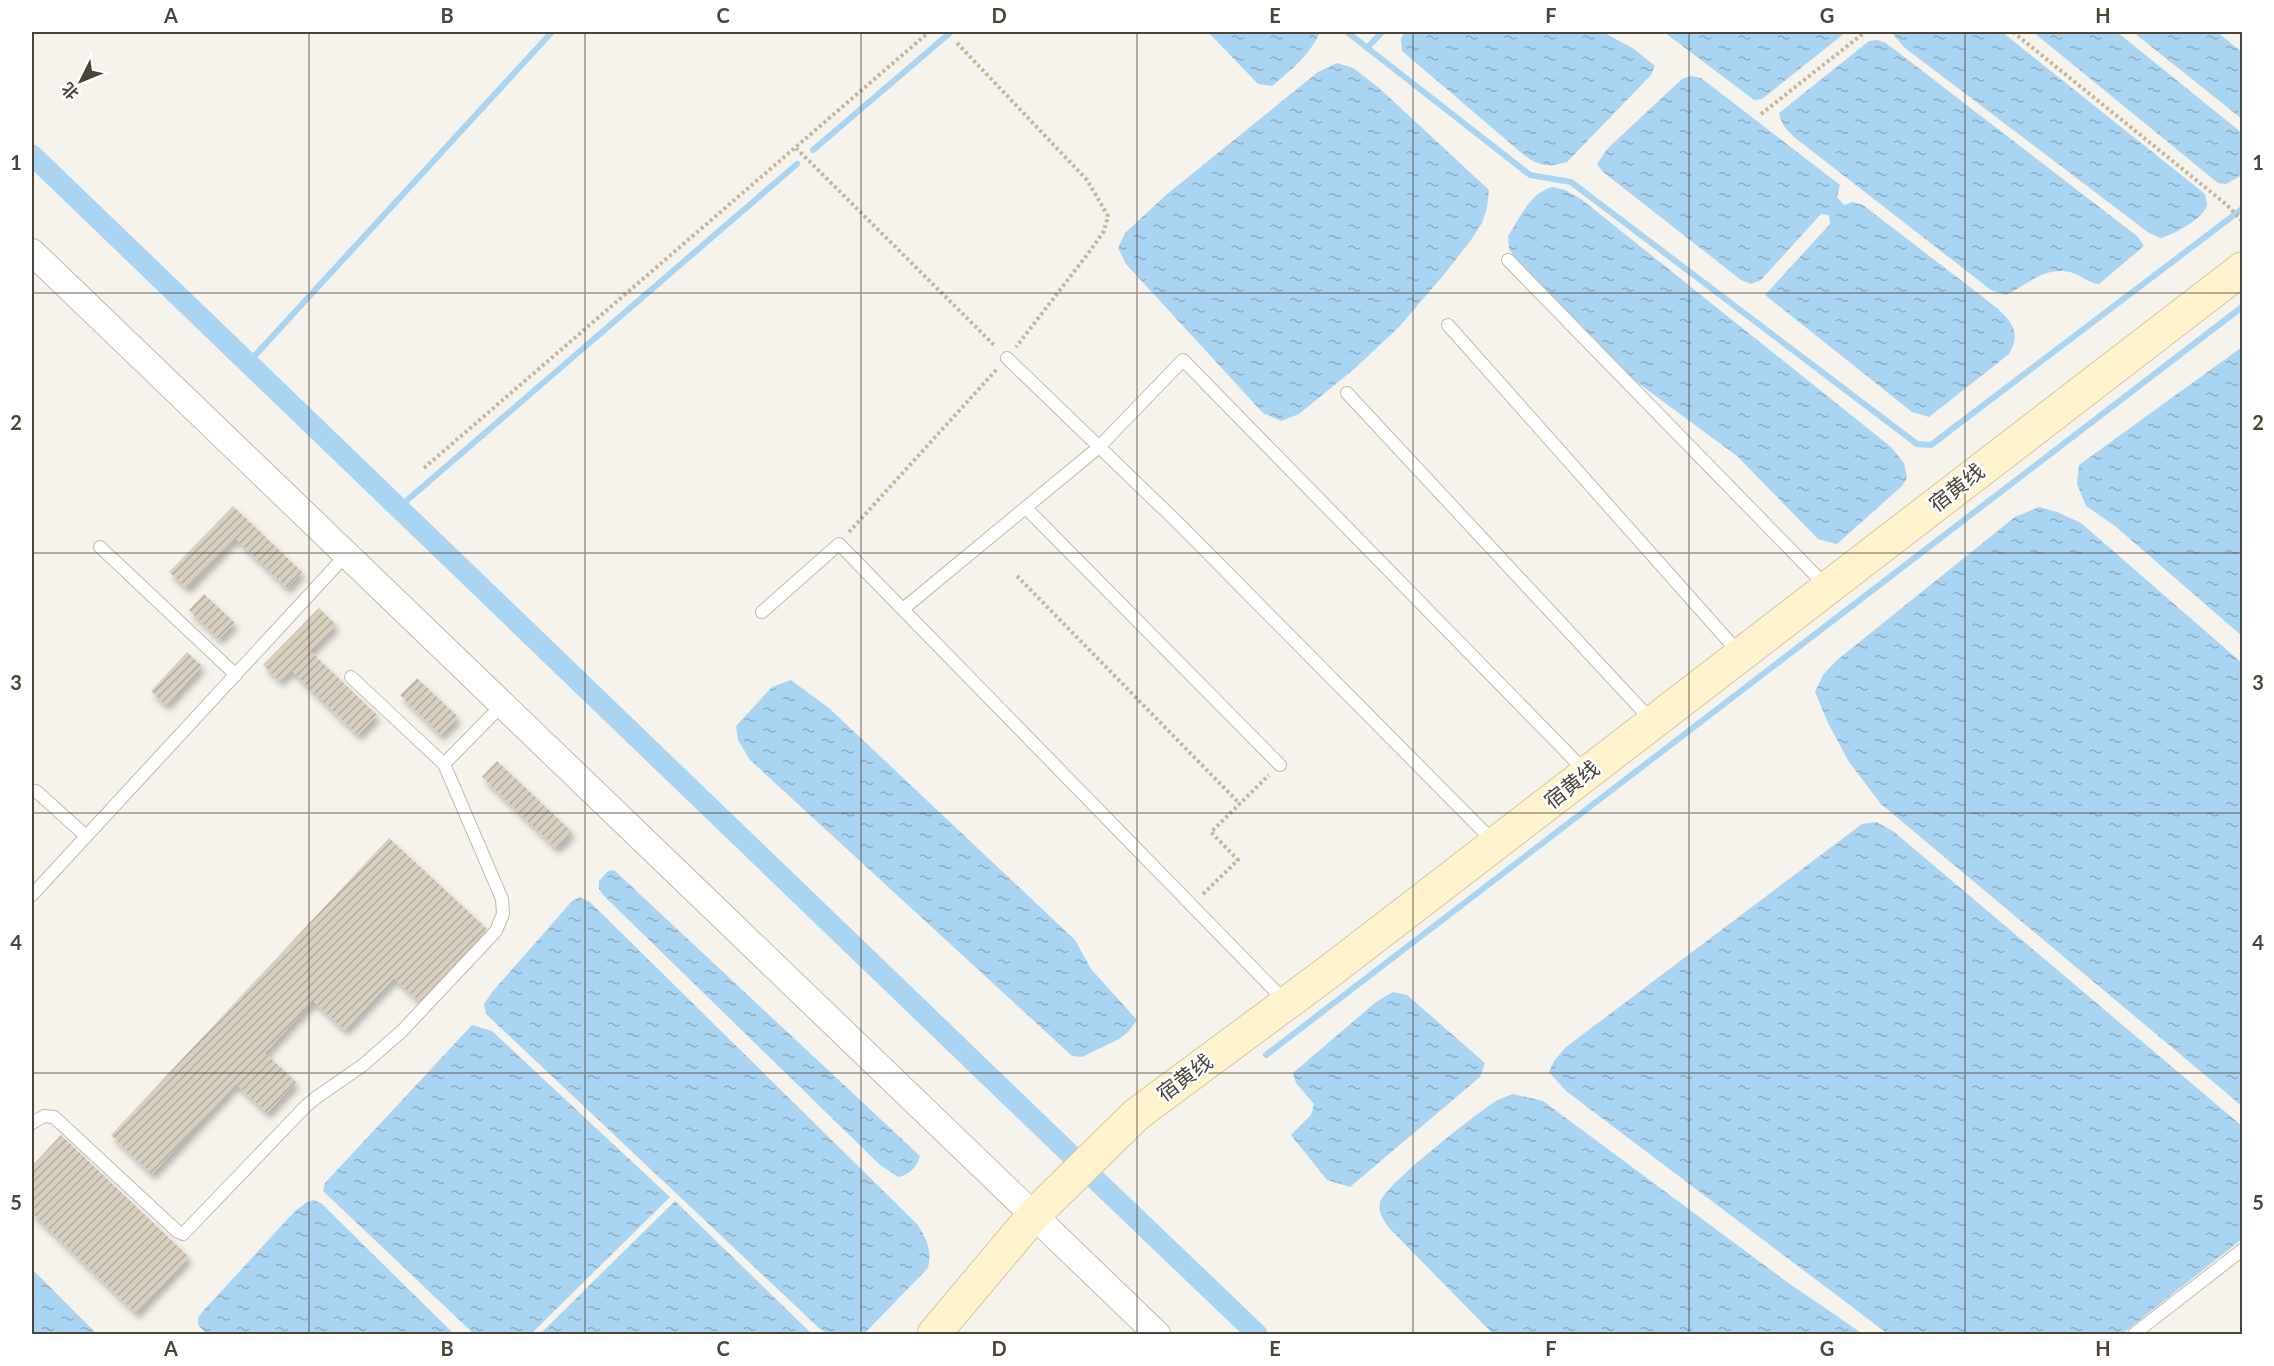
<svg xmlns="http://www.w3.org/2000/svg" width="2274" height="1366" font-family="Lato,'Noto Sans SC',sans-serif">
<defs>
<pattern id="water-ripples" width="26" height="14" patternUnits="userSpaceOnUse" patternTransform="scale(1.5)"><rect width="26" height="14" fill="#a9d4f2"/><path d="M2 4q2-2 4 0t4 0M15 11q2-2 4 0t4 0" fill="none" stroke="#8caec5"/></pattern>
<pattern id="building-hatch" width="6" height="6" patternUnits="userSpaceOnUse" patternTransform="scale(1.5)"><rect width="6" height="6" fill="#d8cfc1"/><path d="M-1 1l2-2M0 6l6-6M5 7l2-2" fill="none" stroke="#b1aa9e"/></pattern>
<filter id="shadow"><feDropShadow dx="3.5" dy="6" stdDeviation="3" flood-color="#0004"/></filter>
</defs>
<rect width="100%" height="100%" fill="#f6f3ec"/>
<path fill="url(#water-ripples)" d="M1208 32H1320C1310 55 1291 70 1272 86L1258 84Z
M1405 32H1603L1634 49 1655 66 1651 75 1567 162C1549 167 1540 167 1524 155L1402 51 1401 39Z
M1664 32H1846L1762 99 1754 100Z
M1891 32H2002L2205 194C2206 199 2208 203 2206 208 2199 221 2174 234 2161 238L2149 233 1905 48Z
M2033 32H2117L2242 133V175L2226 184 2218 183Z
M2133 32H2217L2242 52V119Z
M1877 40 1886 43 2137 236 2144 246 2099 284C2087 283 2083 276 2073 273 2046 265 2028 284 2006 295L1991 290 1794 137C1786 129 1781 124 1779 113L1869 41Z
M1337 63 1353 68 1378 87 1489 190 1487 208 1482 223 1471 240 1446 272 1399 327 1353 370 1299 414 1281 421 1263 413 1126 264 1118 248 1125 233 1166 195 1318 72Z
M1691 76 1701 78 1840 185 1837 197 1844 205 1853 202 1863 205 1997 308C2013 323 2021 333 2009 354L1929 417 1912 412 1765 295 1830 224 1829 215 1821 214 1761 280 1751 284 1741 280 1603 172 1597 164 1607 149 1682 79Z
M1553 187 1565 190 1581 199 1891 447 1904 463 1907 478 1902 486 1837 544 1818 539 1737 456 1634 380 1520 265 1509 249 1508 236C1520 218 1530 192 1553 187Z
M2242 347V636L2115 526 2086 506 2077 484 2079 465Z
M2039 507 2057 512 2081 523 2242 663V1106L1881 804 1849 762 1828 723 1815 692 1823 675 1837 660 2015 517Z
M791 680 830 709 1075 940 1091 969 1137 1020 1128 1032 1119 1039 1082 1057 1072 1056 750 760 738 740 736 726 772 687Z
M1876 822 1893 831 2242 1126V1239L2122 1334H1888L1566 1091 1549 1072 1554 1061 1566 1047 1862 824Z
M614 870 920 1156C917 1167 909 1175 898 1177L879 1164 604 896 599 889V881L608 871Z
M580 897 591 903 917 1224C927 1239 932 1250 928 1268L864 1334H828L819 1328 486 1014 484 1004 493 991 572 901Z
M1393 992 1407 995 1485 1063 1480 1077 1350 1187 1327 1180 1291 1135 1311 1115 1314 1104 1296 1083 1293 1073 1376 1002Z
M472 1025 492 1031 670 1197 531 1334H474L323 1191 325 1183Z
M1513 1094 1543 1101 1787 1282 1863 1334H1493L1389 1228C1384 1220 1378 1214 1380 1203 1382 1187 1478 1112 1496 1101 1501 1098 1508 1096 1513 1094Z
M314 1200 322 1204 454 1334H207L198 1325V1318L203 1311 295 1211 307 1202Z
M675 1201 812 1334H540Z
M32 1269 97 1334H32Z"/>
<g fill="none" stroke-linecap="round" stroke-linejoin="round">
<path stroke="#a9d4f2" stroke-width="6" d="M1347 32 1530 175 1571 182 1917 444 1931 445 2242 209
M1367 48 1382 32
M813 150 951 32
M248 363 552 32
M398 508 797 164
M1266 1055 2242 307"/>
<path stroke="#a9d4f2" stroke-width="21" d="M32 155 1070 1154
M1096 1180 1257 1334"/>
</g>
<path fill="url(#building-hatch)" filter="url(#shadow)" d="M233 506 302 572 287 588 235 538 187 588 169 572Z
M204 594 235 623 219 639 189 610Z
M319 608 336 625 310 651 377 715 358 735 291 670 280 681 263 665Z
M187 652 202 666 166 705 151 691Z
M417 678 458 717 441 735 400 695Z
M497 761 572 832 556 848 482 777Z
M389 838 487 929 419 1001 394 978 345 1030 313 1001 265 1053 296 1082 267 1113 236 1084 152 1174 111 1135Z
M61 1135 189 1257 136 1313 32 1213V1166Z"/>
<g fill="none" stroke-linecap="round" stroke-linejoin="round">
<g stroke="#c2bbae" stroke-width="14">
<path id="service" d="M1508 260 1827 587
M1448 325 1740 654
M1007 358 1177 522 1495 843
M1347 393 1653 722
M1026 508 1280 765
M100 547 236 675
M903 609 1099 447 1183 360 1586 772
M762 612 839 544 1286 1002
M444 764 502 705
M36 791 86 836
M32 895 346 555
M32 1123 44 1116 54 1117 178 1232 183 1234 306 1106 317 1097 363 1065 402 1031 496 931 503 914 502 899 444 764 351 677
M2134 1334 2242 1250"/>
</g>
<g stroke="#c2bbae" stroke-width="28">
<path id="minor" d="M32 252 1157 1334"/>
</g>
<g stroke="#d6c79b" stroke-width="35">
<path id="secondary" d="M934 1334 1033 1216 1137 1114 1326 974 2242 269"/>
</g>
<path stroke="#c4b79f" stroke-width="4" stroke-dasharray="3 3" stroke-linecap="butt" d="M2013 32 2227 205 2242 221
M957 43 1087 180 1108 216 1104 231 1090 251 1016 347
M1761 114 1865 32
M796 148 996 347
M424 468 929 32
M849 532 997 369
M1017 576 1240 804
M1203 894 1238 860 1211 832 1269 775"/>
<use href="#service" stroke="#fff" stroke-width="12"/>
<use href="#minor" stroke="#fff" stroke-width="26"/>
<use href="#secondary" stroke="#fff3cd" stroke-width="33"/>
</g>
<path fill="none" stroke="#4b4439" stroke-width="1.5" stroke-opacity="0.55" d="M309 32V1334M585 32V1334M861 32V1334M1137 32V1334M1413 32V1334M1689 32V1334M1965 32V1334M32 293H2242M32 553H2242M32 813H2242M32 1073H2242"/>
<g text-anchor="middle" stroke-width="5" stroke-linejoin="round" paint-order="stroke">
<g font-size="21" fill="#4b4439" stroke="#fff">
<text transform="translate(1957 488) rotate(-38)" y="7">宿黄线</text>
<text transform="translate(1572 785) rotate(-38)" y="7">宿黄线</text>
<text transform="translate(1185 1078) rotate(-37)" y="7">宿黄线</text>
</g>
</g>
<rect width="2274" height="1366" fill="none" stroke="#ffffff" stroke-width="66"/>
<g transform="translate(81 81) rotate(227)" stroke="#ffffff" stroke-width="4.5" paint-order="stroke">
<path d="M0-4.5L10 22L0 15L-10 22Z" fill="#4b4439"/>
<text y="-9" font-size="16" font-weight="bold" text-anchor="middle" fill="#4b4439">北</text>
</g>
<rect x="33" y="33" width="2208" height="1300" fill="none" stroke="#4b4439" stroke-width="2"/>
<g font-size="20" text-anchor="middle" font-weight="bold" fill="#4b4439">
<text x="171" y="23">A</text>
<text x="447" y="23">B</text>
<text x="723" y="23">C</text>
<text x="999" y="23">D</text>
<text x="1275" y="23">E</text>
<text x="1551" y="23">F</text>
<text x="1827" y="23">G</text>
<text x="2103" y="23">H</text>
<text x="16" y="170">1</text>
<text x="2258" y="170">1</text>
<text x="16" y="430">2</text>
<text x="2258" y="430">2</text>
<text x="16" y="690">3</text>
<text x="2258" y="690">3</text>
<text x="16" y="950">4</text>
<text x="2258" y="950">4</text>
<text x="16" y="1210">5</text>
<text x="2258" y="1210">5</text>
<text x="171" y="1356">A</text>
<text x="447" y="1356">B</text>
<text x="723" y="1356">C</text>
<text x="999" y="1356">D</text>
<text x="1275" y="1356">E</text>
<text x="1551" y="1356">F</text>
<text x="1827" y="1356">G</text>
<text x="2103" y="1356">H</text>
</g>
</svg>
